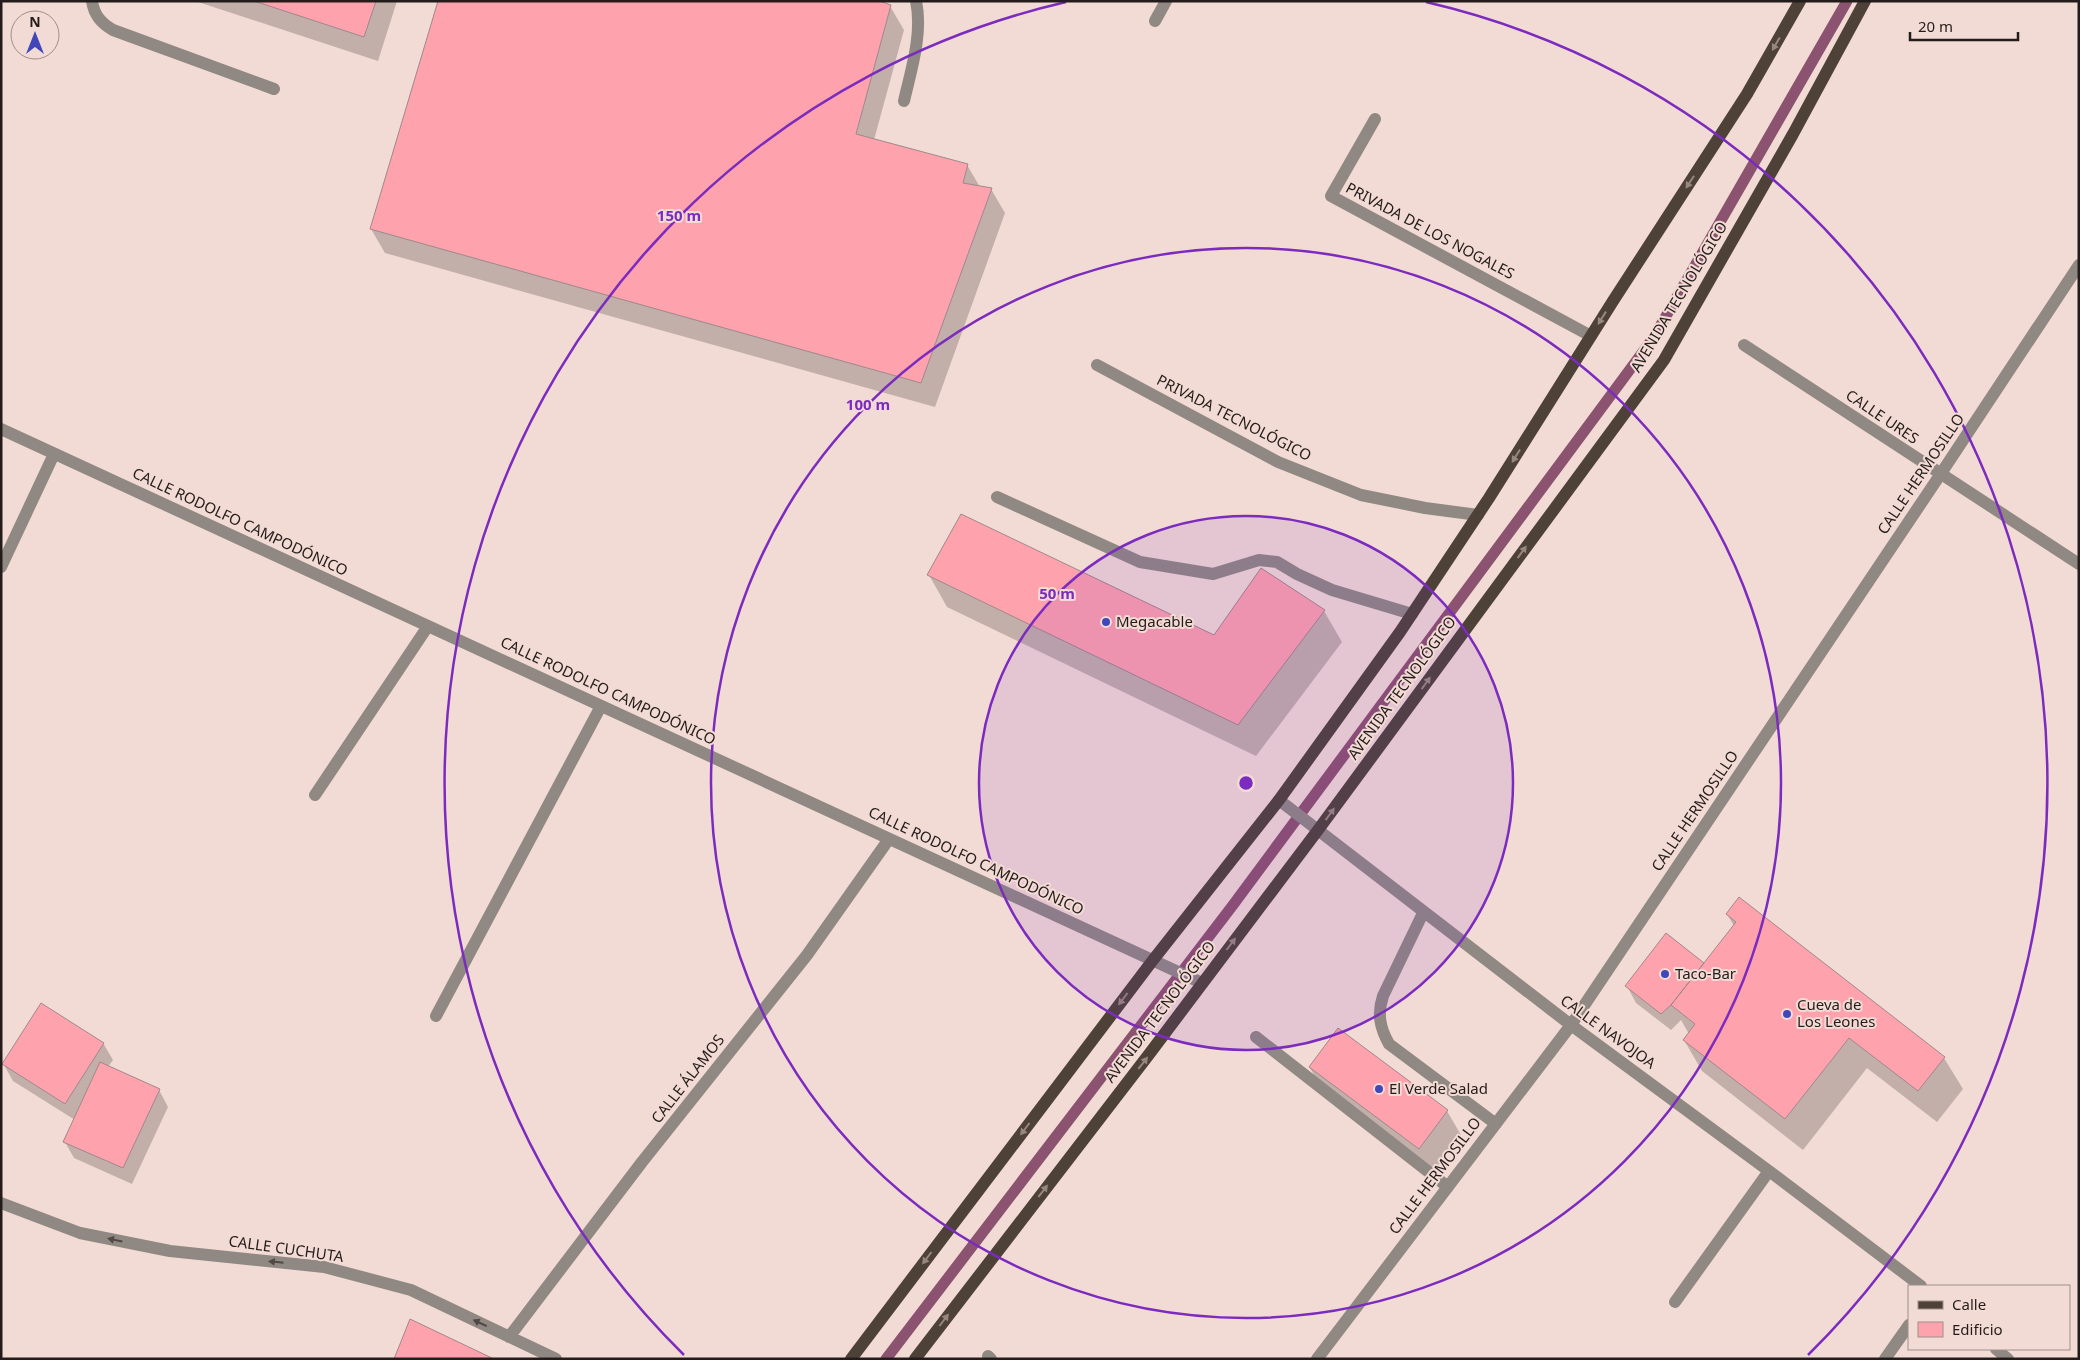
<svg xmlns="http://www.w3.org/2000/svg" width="2080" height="1360" font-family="'Noto Sans',sans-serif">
<rect width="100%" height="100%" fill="#f3dbd5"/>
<path fill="#0003" d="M195 1H397L378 61Z
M890 6 904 30 874 140 967 165 980 187 991 189 1005 213 935 407 385 253 371 229Z
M929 575 1215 637 1324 611 1342 642 1256 756 947 607Z
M1727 914 1944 1058 1963 1089 1937 1122 1867 1068 1803 1150 1702 1071 1684 1040 1689 1034 1681 1020 1671 1030 1636 1003 1627 986 1704 965 1734 926Z
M1339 1030 1447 1111 1461 1135 1433 1173 1324 1092 1310 1068Z
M103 1043 113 1060 108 1067 159 1090 168 1107 132 1184 74 1158 65 1142 75 1120 13 1081 4 1065Z"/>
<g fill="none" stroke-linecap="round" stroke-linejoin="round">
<path stroke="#8b536f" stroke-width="11" d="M886 1359 1233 905 1654 337 1847 1"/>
</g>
<path fill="#fea2ae" stroke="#9f888a" d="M254 1H376L364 37Z
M438 1H879L891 5 856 134 968 164 963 183 992 188 921 383 370 229Z
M961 514 1214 635 1261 568 1325 610 1238 725 927 575Z
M1739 897 1945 1057 1918 1091 1849 1038 1785 1119 1683 1040 1695 1024 1671 1005 1736 922 1726 914Z
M1666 933 1704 963 1671 1005 1661 1014 1625 986Z
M41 1003 104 1043 65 1104 2 1064Z
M1338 1028 1448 1110 1419 1149 1309 1067Z
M100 1062 160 1089 123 1168 63 1142Z
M410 1319 494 1359H394Z"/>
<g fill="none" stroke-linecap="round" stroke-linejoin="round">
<path stroke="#908983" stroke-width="12" d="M92 1C94 15 101 23 113 30L274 89
M1155 21 1166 1
M904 101C911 70 923 34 916 1
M1375 119 1331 196 1591 336
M1744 345 2079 564
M1097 365 1278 462 1361 495 1425 508 1478 515
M1 429 1202 983
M997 497 1140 562 1213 574 1259 560 1277 562 1297 574 1332 590 1412 614
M1 567 54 454
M315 795 428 626
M1279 800 1571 1025 1769 1171 1921 1286
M1423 913 1383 996C1377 1014 1380 1028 1389 1044L1496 1124
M436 1016 601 706
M1256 1037 1448 1187
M1 1203 80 1233 170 1251 324 1267 411 1290 556 1359
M1675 1302 1769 1171
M509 1337 642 1162 807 955 889 839
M1996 1349 2008 1359
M988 1356 991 1359
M1317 1359 1571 1025 1940 475 2079 265
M1885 1359 1909 1325"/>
<path stroke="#4e4238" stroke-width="12" d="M851 1359 1153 960 1279 800 1400 632 1489 498 1613 301 1747 94 1800 1
M915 1359 1150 1053 1318 830 1664 360 1793 134 1865 1"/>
</g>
<defs><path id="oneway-solid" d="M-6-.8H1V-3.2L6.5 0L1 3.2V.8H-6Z" transform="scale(1.25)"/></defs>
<g fill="#98877f">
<use href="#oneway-solid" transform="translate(1776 44) rotate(120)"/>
<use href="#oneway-solid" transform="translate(1690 182) rotate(123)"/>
<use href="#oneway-solid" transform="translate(1602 318) rotate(122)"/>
<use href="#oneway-solid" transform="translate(1516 456) rotate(122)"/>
<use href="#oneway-solid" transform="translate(1522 552) rotate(-54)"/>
<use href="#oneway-solid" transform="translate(1426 683) rotate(-54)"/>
<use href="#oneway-solid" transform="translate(1330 814) rotate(-54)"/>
<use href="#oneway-solid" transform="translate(1231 944) rotate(-53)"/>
<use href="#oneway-solid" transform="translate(1123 999) rotate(127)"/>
<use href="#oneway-solid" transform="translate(1143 1063) rotate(-52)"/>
<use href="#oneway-solid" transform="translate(1025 1129) rotate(127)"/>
<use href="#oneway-solid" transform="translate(1043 1191) rotate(-52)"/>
<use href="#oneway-solid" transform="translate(927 1258) rotate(127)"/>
<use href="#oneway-solid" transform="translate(944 1320) rotate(-53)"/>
</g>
<g fill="#4f4844">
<use href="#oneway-solid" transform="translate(115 1240) rotate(-168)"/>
<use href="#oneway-solid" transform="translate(276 1262) rotate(-174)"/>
<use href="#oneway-solid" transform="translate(480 1323) rotate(-155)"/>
</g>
<circle cx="1246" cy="783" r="267" fill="#7b2cbf" fill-opacity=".12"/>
<g fill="none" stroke="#7b2cbf" stroke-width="2.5">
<circle cx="1246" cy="783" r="267"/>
<circle cx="1246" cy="783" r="535"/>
<path d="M684 1355A802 802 0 0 1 1066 2M1426 2A802 802 0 0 1 1808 1355"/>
</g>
<g fill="#4047bb" stroke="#f3dbd5" stroke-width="2">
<circle cx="1106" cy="622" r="5"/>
<circle cx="1665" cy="974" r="5"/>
<circle cx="1787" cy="1014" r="5"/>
<circle cx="1379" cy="1089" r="5"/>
</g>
<g text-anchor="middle" stroke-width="4" stroke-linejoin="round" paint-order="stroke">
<g font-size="15" fill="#241c1a" stroke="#f3dbd5">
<text transform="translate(1430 231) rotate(28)" y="5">PRIVADA DE LOS NOGALES</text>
<text transform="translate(1679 297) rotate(-59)" y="5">AVENIDA TECNOLÓGICO</text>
<text transform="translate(1882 417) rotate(34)" y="5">CALLE URES</text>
<text transform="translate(1234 418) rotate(27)" y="5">PRIVADA TECNOLÓGICO</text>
<text transform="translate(1921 474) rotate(-56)" y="5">CALLE HERMOSILLO</text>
<text transform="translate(240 522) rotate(25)" y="5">CALLE RODOLFO CAMPODÓNICO</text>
<text transform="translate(1402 688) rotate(-54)" y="5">AVENIDA TECNOLÓGICO</text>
<text transform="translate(608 691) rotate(25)" y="5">CALLE RODOLFO CAMPODÓNICO</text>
<text transform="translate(1695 811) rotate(-56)" y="5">CALLE HERMOSILLO</text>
<text transform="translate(976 861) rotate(25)" y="5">CALLE RODOLFO CAMPODÓNICO</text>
<text transform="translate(1160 1012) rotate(-53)" y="5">AVENIDA TECNOLÓGICO</text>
<text transform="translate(1608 1032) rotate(36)" y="5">CALLE NAVOJOA</text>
<text transform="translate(688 1079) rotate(-52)" y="5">CALLE ÁLAMOS</text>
<text transform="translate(1435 1176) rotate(-53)" y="5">CALLE HERMOSILLO</text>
<text transform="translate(286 1249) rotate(8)" y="5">CALLE CUCHUTA</text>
</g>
<g font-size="15" fill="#241c1a" stroke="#f3dbd5" text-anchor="start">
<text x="1116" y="627">Megacable</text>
<text x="1675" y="979">Taco-Bar</text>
<text x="1797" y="1010">Cueva de<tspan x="1797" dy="17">Los Leones</tspan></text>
<text x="1389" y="1094">El Verde Salad</text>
</g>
</g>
<circle cx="1246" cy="783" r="8" fill="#7b2cbf" stroke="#f3dbd5" stroke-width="2.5"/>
<g font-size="15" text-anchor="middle" font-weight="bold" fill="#7b2cbf" stroke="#f3dbd5" stroke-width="4" stroke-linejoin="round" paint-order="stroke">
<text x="679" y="221">150 m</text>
<text x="868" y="410">100 m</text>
<text x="1057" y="599">50 m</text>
</g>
<rect width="2080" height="1360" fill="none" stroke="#241c1a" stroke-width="5"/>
<rect x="1908" y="1285" width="162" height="65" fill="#f3dbd5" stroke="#a08f8a"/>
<rect x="1918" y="1301" width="25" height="8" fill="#4e4238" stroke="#a08f8a"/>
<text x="1952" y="1310" font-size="15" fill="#241c1a">Calle</text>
<rect x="1918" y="1322" width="25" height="15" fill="#fea2ae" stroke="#a08f8a"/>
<text x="1952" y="1335" font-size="15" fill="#241c1a">Edificio</text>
<g transform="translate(35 35)"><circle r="24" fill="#f3dbd5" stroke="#a08f8a"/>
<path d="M0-4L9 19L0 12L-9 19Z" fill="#4047bb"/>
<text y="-8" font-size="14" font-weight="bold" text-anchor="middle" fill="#241c1a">N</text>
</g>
<path d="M1910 32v8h108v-8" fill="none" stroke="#241c1a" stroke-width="2.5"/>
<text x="1918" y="32" font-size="15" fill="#241c1a" stroke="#f3dbd5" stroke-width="4" paint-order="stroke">20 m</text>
</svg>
